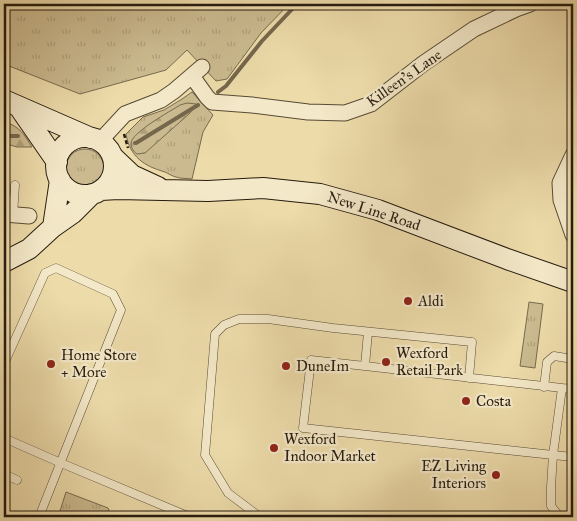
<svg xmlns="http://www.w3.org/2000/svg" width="577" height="521" font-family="'IM FELL Great Primer',serif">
<defs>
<pattern id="grass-tufts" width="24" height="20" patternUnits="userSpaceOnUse" patternTransform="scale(1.25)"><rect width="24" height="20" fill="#cbba8f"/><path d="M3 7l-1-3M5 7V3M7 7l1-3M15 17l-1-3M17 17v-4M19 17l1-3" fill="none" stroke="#ae9f7a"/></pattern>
<pattern id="forest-firs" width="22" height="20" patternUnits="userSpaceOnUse" patternTransform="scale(1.25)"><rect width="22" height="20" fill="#cbba8f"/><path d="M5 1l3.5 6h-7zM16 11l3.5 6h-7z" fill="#ae9f7a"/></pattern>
</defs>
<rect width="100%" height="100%" fill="#eddbaa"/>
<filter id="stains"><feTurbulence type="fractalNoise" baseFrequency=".004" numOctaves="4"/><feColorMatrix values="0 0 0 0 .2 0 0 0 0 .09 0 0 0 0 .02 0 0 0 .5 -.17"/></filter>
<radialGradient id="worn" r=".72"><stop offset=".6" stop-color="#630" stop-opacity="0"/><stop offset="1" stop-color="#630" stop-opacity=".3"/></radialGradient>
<path fill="url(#grass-tufts)" stroke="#786a4e" d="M4 4H289L261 33 227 79 216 81 187 50 166 70 80 94 4 64Z
M192 92 213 115 203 132 192 179C187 178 181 179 176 177 172 176 169 174 165 172 144 166 130 157 126 134L143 117 164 110 182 99Z
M66 168a19 19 0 1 1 38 0a19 19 0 1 1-38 0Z
M529 302 543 304 535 368 520 366Z
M66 492 108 508 109 510 108 512 62 513 60 511Z"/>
<path fill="url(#forest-firs)" stroke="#786a4e" d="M187 103 196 104 190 113 145 153 137 154C134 152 131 148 131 144 130 133 171 111 180 105Z
M4 121C21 128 23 133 32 147H17L4 143Z"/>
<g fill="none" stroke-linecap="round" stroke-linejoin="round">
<path stroke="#75674c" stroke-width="4" d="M218 92 226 86 262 41 297 4
M4 136H18
M135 143H136L198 105"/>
<g stroke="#584b35" stroke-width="9">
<path id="lane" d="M13 215 15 185
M4 364 45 273 56 268 113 294 121 310 39 517
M365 366 368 332
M544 387 547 362 554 356 573 359
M562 388 573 389
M4 438 61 463 190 517
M4 474 17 480
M260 517 228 493 205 455 215 334 224 325 239 319H268L333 328 472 342 469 378
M560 517 551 506V487L553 455 562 388 311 360 303 428 553 455 573 457"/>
</g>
<g stroke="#584b35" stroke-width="17">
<path id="street" d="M192 76 207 97 212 102 252 105 308 112 345 113 371 104 424 63 474 29 516 9 530 4
M100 141 125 114 161 100 174 91 202 67
M573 155 560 183 561 200 573 235
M4 214 29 216"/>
</g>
<g stroke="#261b0e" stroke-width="22">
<path id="secondary" d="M4 100 91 138
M19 107 57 162
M56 166a29 29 0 1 1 58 0a29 29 0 1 1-58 0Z
M112 156 132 175 158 187
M101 190 118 189 208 191 263 188 320 194 378 210 507 259 573 282
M53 227 60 180
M4 262 29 249 53 227 73 213 92 194"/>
</g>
<path stroke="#261b0e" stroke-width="2.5" stroke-dasharray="4 2.5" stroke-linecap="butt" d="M124 134 128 148"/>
<use href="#lane" stroke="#f3e8c8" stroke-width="8"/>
<use href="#street" stroke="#f3e8c8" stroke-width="15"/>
<use href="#secondary" stroke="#f3e8c8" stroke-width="20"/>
</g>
<g fill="#8f2418" stroke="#f3e8c8" stroke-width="2">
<circle cx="408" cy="301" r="5"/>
<circle cx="386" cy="362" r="5"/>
<circle cx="51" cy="364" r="5"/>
<circle cx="286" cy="366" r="5"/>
<circle cx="466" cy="401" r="5"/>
<circle cx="274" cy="448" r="5"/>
<circle cx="496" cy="475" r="5"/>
</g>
<g text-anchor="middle" stroke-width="4.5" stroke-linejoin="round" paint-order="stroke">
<g font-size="15" fill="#261b0e" stroke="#f3e8c8">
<text transform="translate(404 78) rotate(-35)" y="5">Killeen's Lane</text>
<text transform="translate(374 211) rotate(18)" y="5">New Line Road</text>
</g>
<g font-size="15" fill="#261b0e" stroke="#f3e8c8" text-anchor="start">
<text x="418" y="306">Aldi</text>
<text x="396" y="358">Wexford<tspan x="396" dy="17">Retail Park</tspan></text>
<text x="61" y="360">Home Store<tspan x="61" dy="17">+ More</tspan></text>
<text x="296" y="371">DuneIm</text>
<text x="476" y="406">Costa</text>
<text x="284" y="444">Wexford<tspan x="284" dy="17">Indoor Market</tspan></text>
<text x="486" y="471" text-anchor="end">EZ Living<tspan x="486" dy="17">Interiors</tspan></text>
</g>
</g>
<rect width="577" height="521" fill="none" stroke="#eddbaa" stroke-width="20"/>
<rect x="5" y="5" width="567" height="511" fill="none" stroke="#261b0e" stroke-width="2.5"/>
<rect x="10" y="10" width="557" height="501" fill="none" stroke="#261b0e"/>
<rect width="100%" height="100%" filter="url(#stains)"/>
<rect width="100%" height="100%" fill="url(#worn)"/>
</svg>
